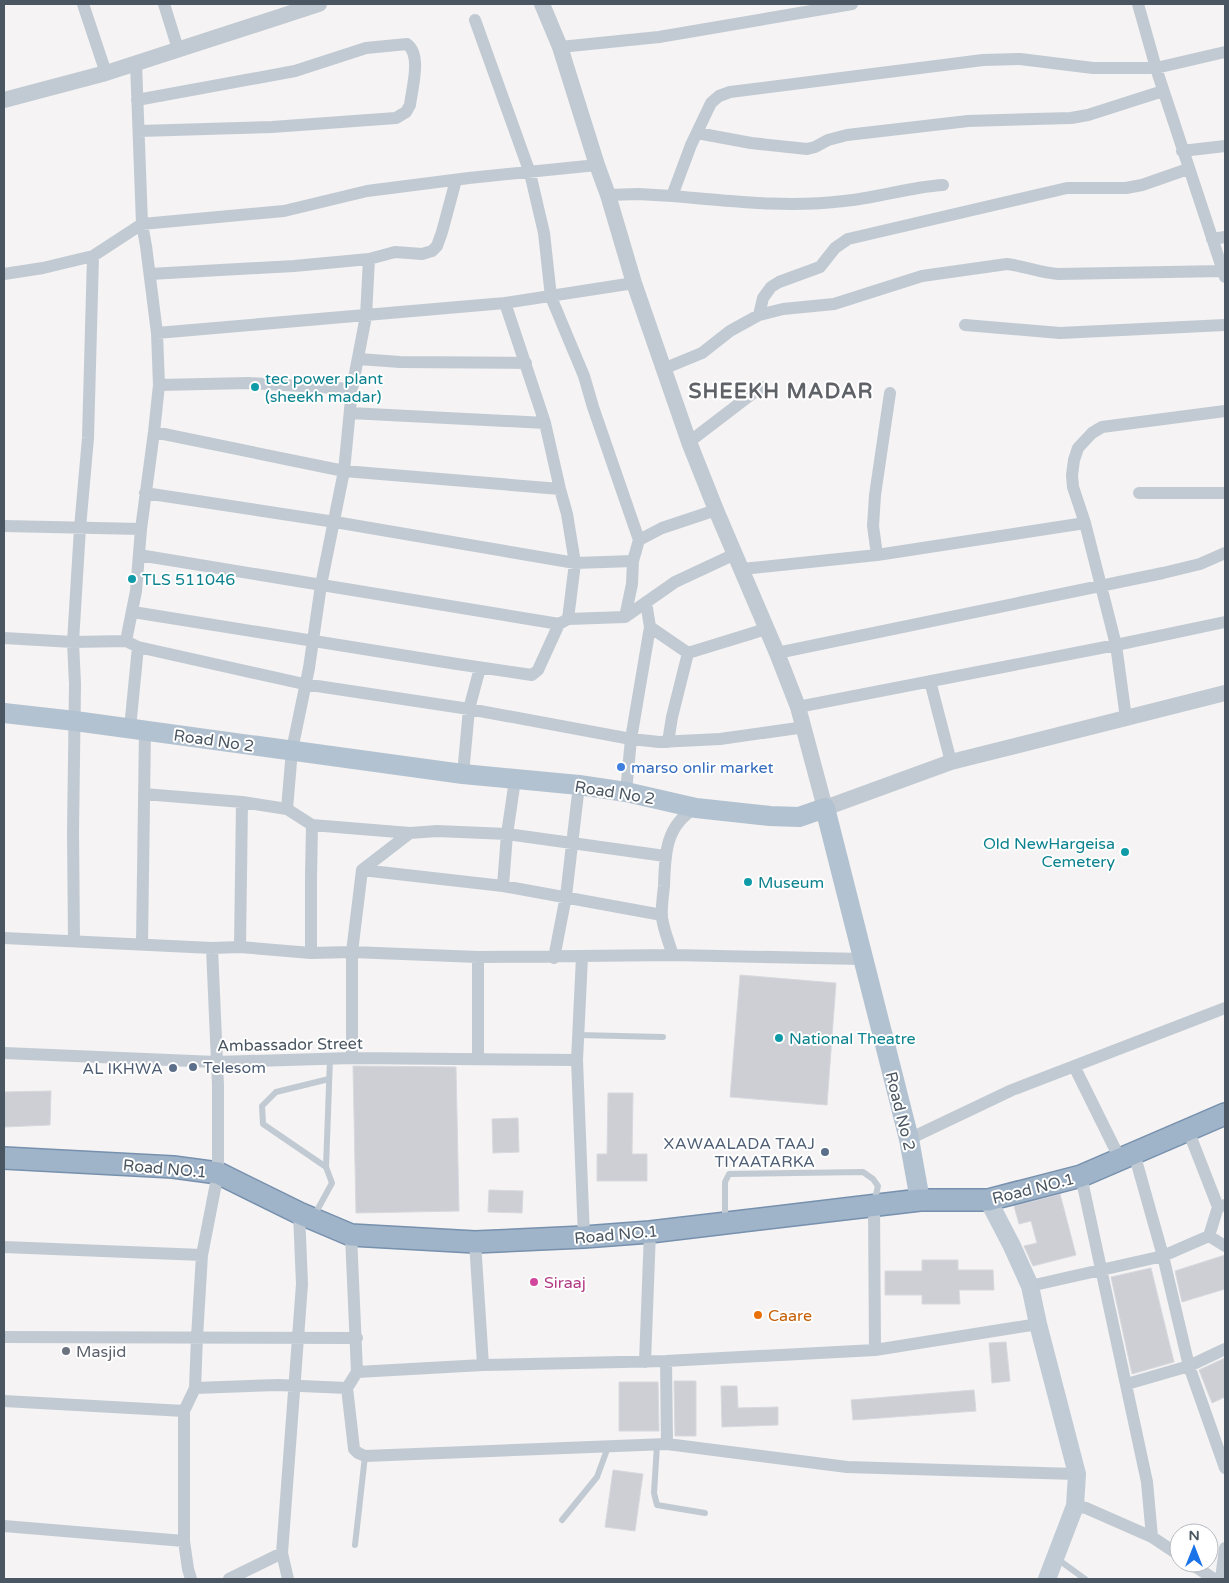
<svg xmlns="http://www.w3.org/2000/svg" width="1229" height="1583" font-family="'Varela Round',sans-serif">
<rect width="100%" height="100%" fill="#f5f3f3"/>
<path fill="#cdcfd5" stroke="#d7d9de" d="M740 975 836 983 827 1105 730 1097Z
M353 1066 456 1067 459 1211 356 1213Z
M51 1091 50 1125 4 1127V1092Z
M608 1093H633L632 1154H647V1181H597V1154H607Z
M518 1118 519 1152 493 1153 492 1119Z
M489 1190 523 1191 522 1213 488 1212Z
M1060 1194 1076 1255 1033 1266 1024 1246 1037 1243 1031 1221 1019 1224 1014 1206Z
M1225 1255V1289L1182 1302 1175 1271Z
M922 1260H958V1270H993L994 1290H959L960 1304H922V1295H885V1271H922Z
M1151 1268 1174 1362 1132 1374 1111 1277Z
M1006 1342 1010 1381 992 1383 989 1343Z
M1225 1358V1397L1212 1403 1199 1370Z
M674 1381H696V1436H675Z
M619 1382H658L659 1431H619Z
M721 1386H737L738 1408 778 1407V1425L722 1427Z
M974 1390 976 1411 853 1420 851 1400Z
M613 1470 643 1474 635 1531 605 1527Z"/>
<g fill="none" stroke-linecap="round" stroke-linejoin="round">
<g stroke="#7690ad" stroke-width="24">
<path id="trunk" d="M4 1158 173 1167 218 1173 299 1213 351 1235 475 1242 584 1237 650 1232 920 1200H988L1081 1176 1225 1114"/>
</g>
<path stroke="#c1cad2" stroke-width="6" d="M577 1035 663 1037
M326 1167 263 1124 262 1106 276 1092 329 1079
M314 1216 332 1183 326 1167 330 1059
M725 1219V1182L729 1174 863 1172 873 1179 878 1186 874 1203
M657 1445 654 1493 657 1505 705 1513
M562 1520 597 1477 608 1447
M355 1545 365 1456
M1056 1558 1085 1579"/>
<path stroke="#c1cad2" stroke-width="12" d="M83 4 106 73
M164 4 178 49
M1138 4 1156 68 1225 277
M475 20 530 173 544 233 551 297 584 376 593 407 639 540 633 561 632 584 625 617
M560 47 659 37 852 4
M137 100 295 71 366 48 407 44C422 55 412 88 410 105L406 112 396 118 272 127 139 131
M697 133 751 143 807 149 815 147 828 140 847 135 968 121 1071 118 1088 115 1163 91
M1182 151 1225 146
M608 195 638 194 672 196 691 145 711 103 719 96 730 92 983 60 1020 59 1093 68H1156L1225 52
M672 196C730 201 787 208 844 201 878 198 909 187 943 185
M1212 239 1225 237
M4 274 43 268 93 256 142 224 284 211 367 191 469 178 597 165
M150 274 294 266 369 259 395 252 422 254 432 251 437 246 442 232 456 180
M505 303 545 423 560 489 567 514 575 563 568 619
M759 315 763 298 771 287 779 282 820 267 835 248 848 239 1067 188H1126L1142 185 1188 169
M965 325 1060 333 1225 325
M157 333 505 303 634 283
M359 359 400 362 526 363
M663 369 702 353 730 331 759 315 783 309 834 304 922 276 1007 264C1024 266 1041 273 1058 274L1223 271
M159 385 249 383 352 389
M350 413 545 423
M154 432 344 471 560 489
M689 442 761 387
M145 493 335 522 575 563 633 561
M1139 493H1225
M4 526 141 529
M639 540 662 528 716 510
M139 555 559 624 568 619 625 617 675 582 735 554
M877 555 1085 523
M742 569 877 555 873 526 875 495 890 393
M133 612 457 664 532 675 538 670 559 624
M650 627 688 653
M4 638 73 642 126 641 138 647 304 684 469 709 631 739 659 742 720 739 805 727
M126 641 136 591 141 529 154 432 159 385 157 333 146 246 142 224 136 63
M688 653 766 629
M777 653 1163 573 1200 564 1225 553
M930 681 951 762
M798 707 1116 645 1225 622
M1126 718 1116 645 1085 523 1073 487 1072 475 1074 460 1078 448 1092 433 1102 427 1225 411
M130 728 138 647
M668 742 672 717 688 653
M463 774 469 709 480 668
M626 792 631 739 650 627 646 602
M144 794 242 802 287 809 312 825 410 833 437 831 507 834 665 856
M287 809 292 750 309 668 321 585 344 471 352 389 366 316 369 259
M362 870 503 886 662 915
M503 886 507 834 515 780
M4 938 212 948 240 947 311 953 352 952 478 957 673 955 863 959
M74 941 73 833 75 684 73 642 80 528 88 438 93 256
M142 945 145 730
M240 947 242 802
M311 953V876L312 825
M673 955C669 943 664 931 662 918 661 908 663 896 664 886 665 855 665 825 696 808
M478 957V1058
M582 957 577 1060 584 1237
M554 958 566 896 579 785
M4 1053 216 1062 352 1058 577 1060
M352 1058V952L362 870 410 833
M1074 1066 1120 1159
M1188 1130 1218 1207
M909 1139 1012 1090 1225 1008
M1134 1153 1163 1256 1189 1366 1225 1468
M1081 1176 1147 1482 1152 1537
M874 1205 875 1350
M351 1235 357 1372
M1209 1236 1218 1207 1225 1205
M475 1242 483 1365
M4 1247 202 1255
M1030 1286 1163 1256 1209 1236 1225 1246
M4 1337 357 1338
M666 1361 667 1444 847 1467 1077 1474
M645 1362 650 1232
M1127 1384 1189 1366 1225 1349
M195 1388 278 1385 347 1388
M4 1401 184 1411
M667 1444 365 1456 358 1453 354 1449 347 1388 357 1372 483 1365 666 1361 875 1350 1038 1324
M1075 1506 1086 1508 1152 1537 1179 1555
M4 1526 184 1541
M1190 1563 1214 1579
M191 1579 188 1569 184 1541V1411L195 1388 197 1337 202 1255 218 1173V1085L212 948
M229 1579 282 1553
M288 1579 282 1553 302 1284 299 1213
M1221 1579 1225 1548"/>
<path stroke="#c1cad2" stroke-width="16" d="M542 4 560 47 597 165 608 195 634 283 689 442 716 510 777 653 798 707 825 808 951 762 1225 693
M4 100 106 73 319 4"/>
<path stroke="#c1cbd6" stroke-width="18" d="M988 1200 1011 1244 1030 1286 1038 1324 1077 1474 1075 1506 1047 1579"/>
<path stroke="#b3c2d1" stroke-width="20" d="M4 713 75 721 463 774 579 785 626 792 696 808 770 816 799 817 825 808 909 1139 920 1200"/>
<use href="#trunk" stroke="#9fb4c9" stroke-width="21"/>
</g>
<g fill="#0f9aa8" stroke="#fff" stroke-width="2">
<circle cx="255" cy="387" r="5"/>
<circle cx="132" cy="579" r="5"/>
<circle cx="1125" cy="852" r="5"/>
<circle cx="748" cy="882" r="5"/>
<circle cx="779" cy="1038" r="5"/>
</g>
<circle fill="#3f7fe0" stroke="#fff" stroke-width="2" cx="621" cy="767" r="5"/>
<g fill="#5c6f8a" stroke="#fff" stroke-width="2">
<circle cx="193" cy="1067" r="5"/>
<circle cx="173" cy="1068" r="5"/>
<circle cx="825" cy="1152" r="5"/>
</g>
<circle fill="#d1479c" stroke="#fff" stroke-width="2" cx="534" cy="1282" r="5"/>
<circle fill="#e8710a" stroke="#fff" stroke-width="2" cx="758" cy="1315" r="5"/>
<circle fill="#6b7280" stroke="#fff" stroke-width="2" cx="66" cy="1351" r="5"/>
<g text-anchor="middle" stroke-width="4" stroke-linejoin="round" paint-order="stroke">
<g font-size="16" fill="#0d838f" stroke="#fff" text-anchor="start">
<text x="265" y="384">tec power plant<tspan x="265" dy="18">(sheekh madar)</tspan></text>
<text x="142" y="585">TLS 511046</text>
<text x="1115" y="849" text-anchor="end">Old NewHargeisa<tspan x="1115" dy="18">Cemetery</tspan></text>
<text x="758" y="888">Museum</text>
<text x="789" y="1044">National Theatre</text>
</g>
<g font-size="16" fill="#4a5661" stroke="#fff">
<text transform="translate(214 740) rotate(8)" y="6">Road No 2</text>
<text transform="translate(615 792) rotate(9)" y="6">Road No 2</text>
<text transform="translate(290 1044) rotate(-1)" y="6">Ambassador Street</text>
<text transform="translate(901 1111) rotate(76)" y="6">Road No 2</text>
<text transform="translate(165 1168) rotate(5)" y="6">Road NO.1</text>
<text transform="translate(1033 1188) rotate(-14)" y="6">Road NO.1</text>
<text transform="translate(616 1234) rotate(-5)" y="6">Road NO.1</text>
</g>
<g font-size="16" fill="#366cbe" stroke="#fff" text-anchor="start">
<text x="631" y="773">marso onlir market</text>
</g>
<g font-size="16" fill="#4e5e75" stroke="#fff" text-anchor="end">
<text x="203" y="1073" text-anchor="start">Telesom</text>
<text x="163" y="1074">AL IKHWA</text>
<text x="815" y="1149">XAWAALADA TAAJ<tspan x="815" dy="18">TIYAATARKA</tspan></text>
</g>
<g font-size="16" fill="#b23c85" stroke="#fff" text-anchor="start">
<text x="544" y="1288">Siraaj</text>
</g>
<g font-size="16" fill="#c56008" stroke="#fff" text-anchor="start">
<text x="768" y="1321">Caare</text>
</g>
<g font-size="16" fill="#5b616d" stroke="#fff" text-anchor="start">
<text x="76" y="1357">Masjid</text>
</g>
<g font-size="21" font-weight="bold" letter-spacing="1" fill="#5f6368" stroke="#fff">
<text x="781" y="398">SHEEKH MADAR</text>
</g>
</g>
<rect width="1229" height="1583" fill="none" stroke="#4a5661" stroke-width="10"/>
<g transform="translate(1194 1548)"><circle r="24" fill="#ffffff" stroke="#b7bbc0"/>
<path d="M0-4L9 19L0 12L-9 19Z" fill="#1a73e8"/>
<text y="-8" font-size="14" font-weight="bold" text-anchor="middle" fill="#4a5661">N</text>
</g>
</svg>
